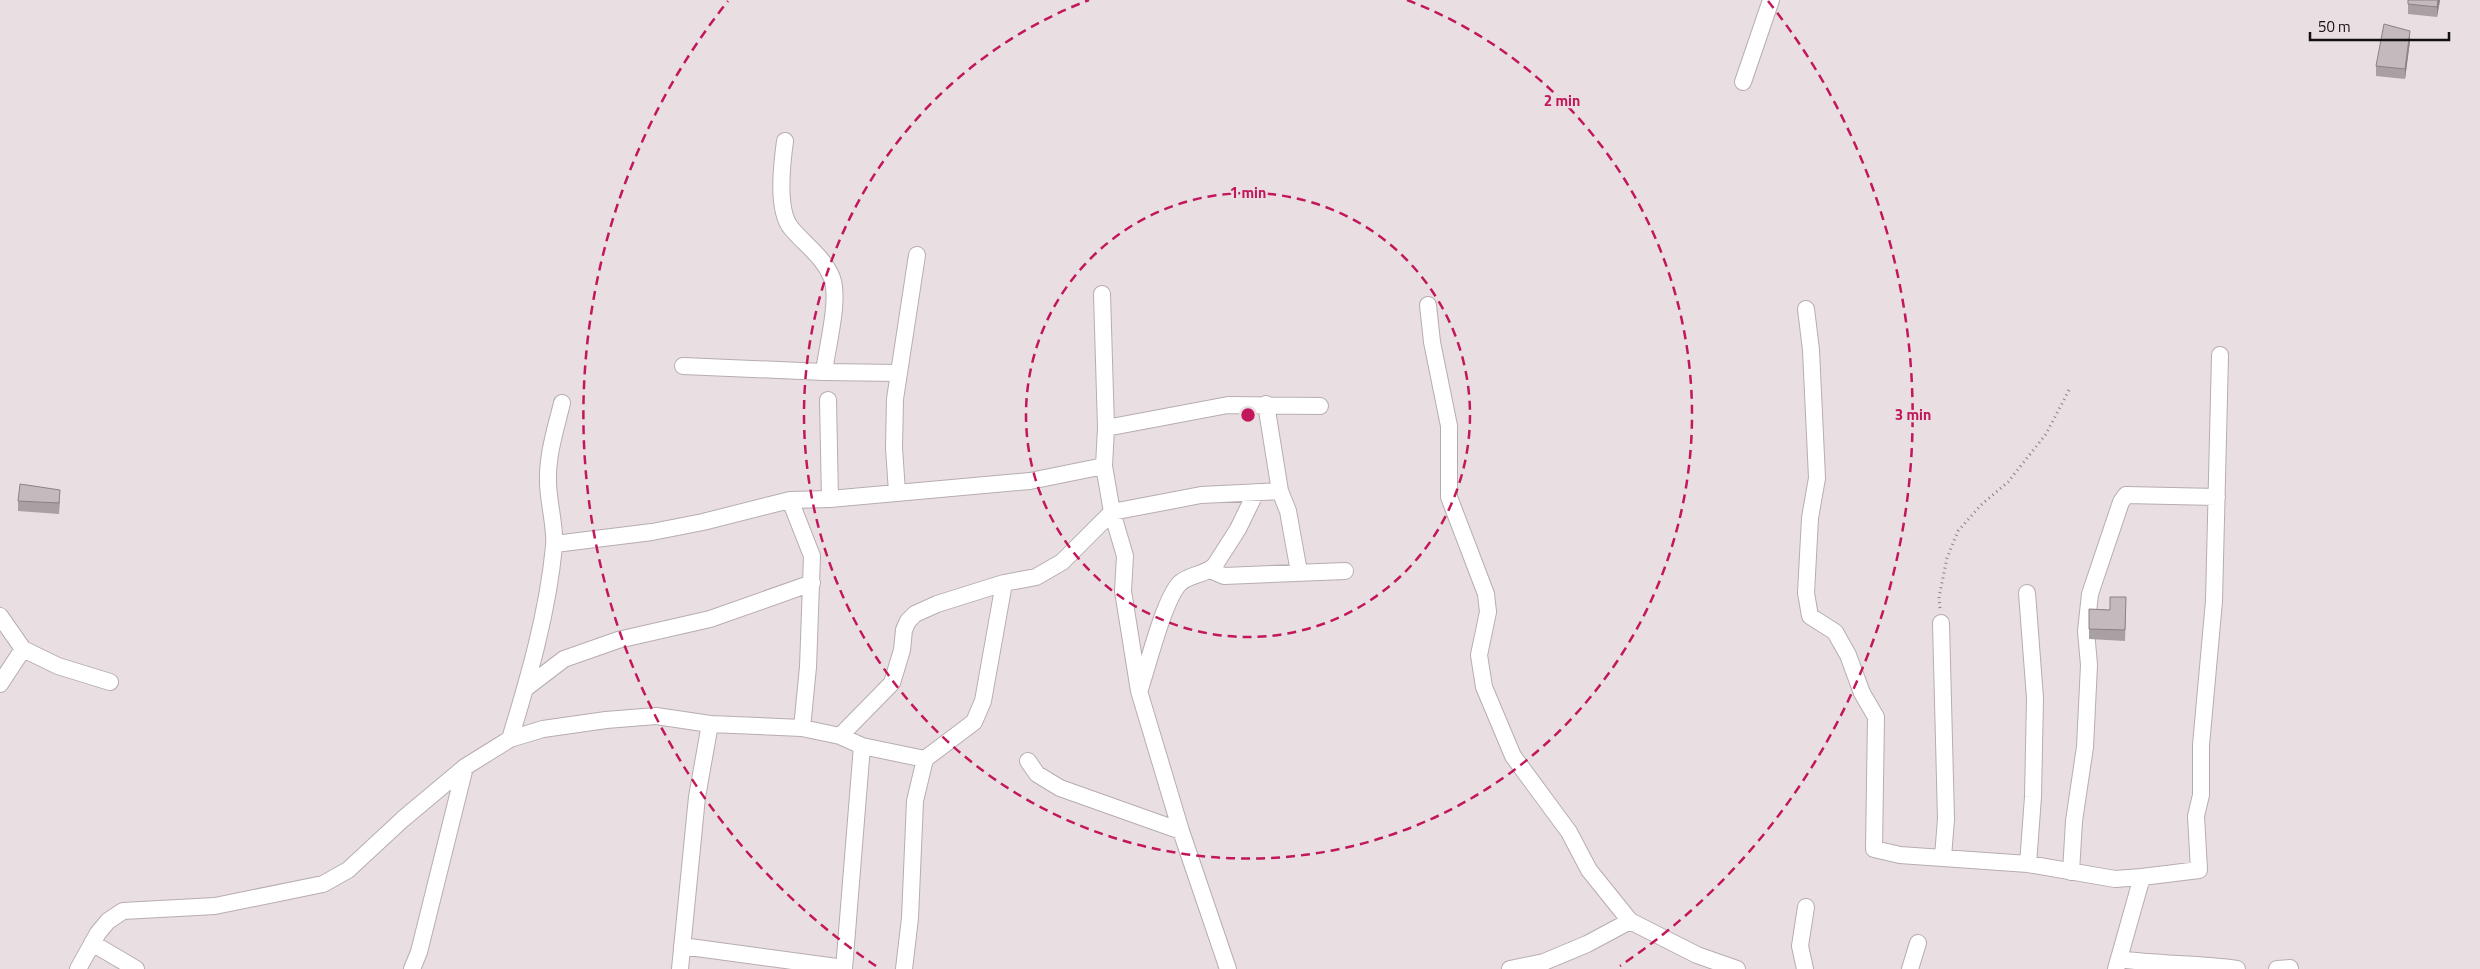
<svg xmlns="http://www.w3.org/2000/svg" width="2480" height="969" font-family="'Titillium Web',sans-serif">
<rect width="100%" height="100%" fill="#e9dee2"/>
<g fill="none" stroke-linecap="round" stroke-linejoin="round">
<g stroke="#b7adb0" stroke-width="18">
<path id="minor" d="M1743 82 1771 0
M785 141C782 163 776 209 791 228 805 245 823 256 832 278 840 300 827 347 824 372
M1102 294 1106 428 1104 466 1112 512 1125 556 1123 591 1139 691 1181 831 1228 969
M1428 305 1432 342 1449 426V497L1486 594 1488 612 1479 655 1484 687 1513 756 1569 832 1589 870 1630 921 1697 955 1737 969
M1806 309 1811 350 1817 478 1810 518 1806 593 1810 616 1835 632 1848 655 1862 693 1876 717 1874 849 1900 855 2028 864 2115 879 2142 877
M683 366 824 372 899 373
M828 400 830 499
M1266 404 1280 491 1288 511 1299 572
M1106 428 1228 405 1320 406
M897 492 894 448 895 399 917 255
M790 500 812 556 808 667 802 728
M555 544 652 532 703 522 790 500 830 499 1030 481 1104 466
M1210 570 1224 576 1345 571
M2027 593 2035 698 2033 797 2028 864
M0 616 23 649 58 666 110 682
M1941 623 1946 819 1943 857
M0 684 23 649
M526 688 564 659 618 640 710 619 812 583
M1140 689C1148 665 1164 599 1180 583 1190 574 1206 575 1215 565L1238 529 1256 492
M840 736 892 683 902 650 904 630 908 621 915 614 937 604 1004 583 1036 577 1062 562 1112 512 1201 495 1280 491
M510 739C529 677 548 611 554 546 556 529 548 501 548 482 547 455 556 428 562 403
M1028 761 1037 774 1060 788 1181 831
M2071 872 2074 821 2085 747 2089 665 2086 631 2090 594 2121 502 2126 495 2217 497
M92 943 136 969
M682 946 844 968
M2119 959C2158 965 2198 963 2237 969
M78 969 98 933 108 921 123 911 215 906 323 884 348 870 403 819 465 767 510 739 543 729 606 720 656 716 710 724 802 728 840 736 862 746 925 759
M412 969 419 952 465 767
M680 969 697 797 710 724
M844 969 862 746
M904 969 910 918 915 801 925 759 974 722 983 701 1004 583
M1510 969 1544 962 1587 944 1630 921
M1805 969 1800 946 1806 907
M1910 969 1918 943
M2116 969 2142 877 2199 870 2196 816 2201 795V745L2214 601 2220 355
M2277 969 2290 968"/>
</g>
<path stroke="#898284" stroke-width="3" stroke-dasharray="1 4" stroke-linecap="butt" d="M1940 608 1939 597 1947 558 1958 531 1981 505 2008 482 2046 434 2069 390"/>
<use href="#minor" stroke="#fff" stroke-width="16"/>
</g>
<path fill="#a9a0a3" d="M2408 0H2440L2437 17 2408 14Z
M2410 41 2405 79 2376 76V66Z
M18 501H60L59 514 18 511Z
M2126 608 2125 641 2089 639V609L2110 610Z"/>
<path fill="#898284" d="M2438 0H2440L2437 17V7Z
M2410 31V41L2405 79V69Z"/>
<path fill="#c4babd" stroke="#898284" d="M2408 0H2438L2437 7 2408 4Z
M2384 24 2410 31 2405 69 2376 66Z
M20 484 60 490 59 503 18 501Z
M2110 597H2126L2125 630 2089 629V609L2110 610Z"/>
<g fill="none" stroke="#c2185b" stroke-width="2.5" stroke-dasharray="9 6">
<circle cx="1248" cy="415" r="222"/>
<path d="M1407 0A444 444 0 1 1 1089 0"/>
<path d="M876 966A665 665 0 0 1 728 1M1768 1A665 665 0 0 1 1620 966"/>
</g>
<circle cx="1248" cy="415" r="8" fill="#c2185b" stroke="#e9dee2" stroke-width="2.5"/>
<g font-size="15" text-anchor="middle" font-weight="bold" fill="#c2185b" stroke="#e9dee2" stroke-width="4.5" stroke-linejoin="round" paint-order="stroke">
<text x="1562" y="106">2 min</text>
<text x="1248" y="198">1 min</text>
<text x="1913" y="420">3 min</text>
</g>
<path d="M2310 32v8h139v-8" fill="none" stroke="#120f10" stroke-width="2.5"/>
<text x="2318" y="32" font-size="15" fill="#120f10" stroke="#e9dee2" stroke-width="4" paint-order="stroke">50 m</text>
</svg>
